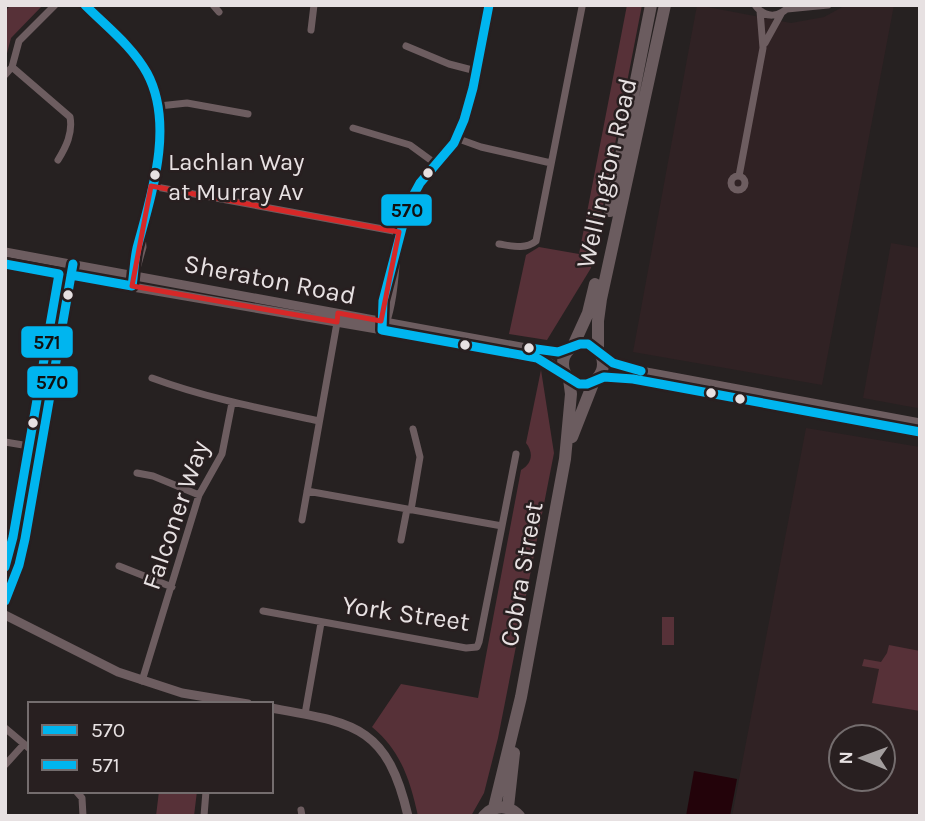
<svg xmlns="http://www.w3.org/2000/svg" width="925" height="821" font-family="Karla,sans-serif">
<rect width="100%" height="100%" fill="#262121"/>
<path fill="#302224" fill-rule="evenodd" d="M697 5 791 23 824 17 846 5H894L822 385 633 352Z
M891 243 920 248V407L917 408 863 398Z
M806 428 920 447V816H732ZM841 737H883V779H841Z"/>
<path fill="#573138" d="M11 5H43L11 38 5 61V11Z
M627 5H642L591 268 547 340 509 334 526 255 539 247 579 254Z
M541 370 554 453 498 738 484 793 471 816H418C410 780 401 751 372 727L401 684 478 698 521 470C532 464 534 453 526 443Z
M662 617H674V645H662Z
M889 645 920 651V711L872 703 879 669 862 666 864 659 881 662 887 653Z
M159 791H197L194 816H156Z"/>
<path fill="#23030a" d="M694 771 737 779 730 816H686Z"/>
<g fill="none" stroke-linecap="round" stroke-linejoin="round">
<path stroke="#6d5d60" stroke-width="7" d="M85 5C101 21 120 37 135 55 178 107 153 177 142 236 134 251 135 263 134 279
M213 5 219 12
M755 5C765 19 780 18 790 5
M787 9 828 5
M311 30 314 5
M765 43 781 14
M406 46 449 64 476 71
M12 67 70 117C73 133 66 147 58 160
M5 75 12 67 19 41 55 5
M159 106 187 103 248 114
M353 128 410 145 436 164
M456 138 481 147 551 163
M739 176 763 48 760 11
M731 183a7 7 0 1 1 14 0a7 7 0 1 1-14 0Z
M151 186 399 232
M499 244C512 246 525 250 536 241L582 7
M136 272 143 247 142 236
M386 324C399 286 393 246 406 209 416 181 440 164 455 140 474 108 481 43 489 5
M382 326 390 266 395 255
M152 378C206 398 263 409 319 421
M5 442 41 448
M137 473 153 476 199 495
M411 510 420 457 413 429
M302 520 338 317
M502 526 516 454
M401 540 407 509
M119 566 172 587
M263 611 466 648 477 647 479 642 502 526 307 491
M142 681 199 495 222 454 232 403
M305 714 321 623
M5 728 30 749
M5 765 24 744
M76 791 82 798 83 816
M301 810 302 816
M204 816 206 791"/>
<path stroke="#6d5d60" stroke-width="9" d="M5 252 537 350H568
M5 265 528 355 550 363 565 373
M602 356 630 369 920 423
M597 379 611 377 633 379 920 432
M5 602 19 565 25 539 72 272
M5 615 118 672 182 693 248 704
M271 708C354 723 387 725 408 816"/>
<path stroke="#6b5c5f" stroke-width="12" d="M610 211 651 5
M563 364a20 20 0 1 1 40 0a20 20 0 1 1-40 0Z
M573 346 588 313 595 284
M598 351V321L601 299 665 5
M572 437 594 381
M508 807 514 753
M494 808 521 697 565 459 571 394 569 379
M484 816C495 804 509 805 519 816"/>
<g stroke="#281f20" stroke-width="14">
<path id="bus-1" d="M489 5 473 88 464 120 454 143 420 183 408 205 383 301 382 330 537 358 579 384H587L604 377 633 379 920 432
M71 275 132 286C134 274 134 261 137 248 151 196 175 125 147 73 132 46 107 27 85 5
M529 348 558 352 580 344H588L613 363 641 371
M5 601 19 565 25 539 73 264"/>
</g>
<g stroke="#281f20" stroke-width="14">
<path id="bus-2" d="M5 264 59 274 13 537 5 567"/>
</g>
<use href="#bus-1" stroke="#00b5ef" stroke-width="9"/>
<use href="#bus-2" stroke="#00b5ef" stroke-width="9"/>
</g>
<path fill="none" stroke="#d62828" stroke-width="5" stroke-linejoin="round" d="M151 186 399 232 381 321 338 313 337 322 132 286Z"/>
<g fill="#e7e1e2" stroke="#281f20" stroke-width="2.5">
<circle cx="428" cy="173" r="6"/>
<circle cx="155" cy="175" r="6"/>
<circle cx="68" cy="295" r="6"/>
<circle cx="465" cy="345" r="6"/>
<circle cx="529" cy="348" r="6"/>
<circle cx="711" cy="393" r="6"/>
<circle cx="740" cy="399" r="6"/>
<circle cx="33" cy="423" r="6"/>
</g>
<g text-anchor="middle" stroke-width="5" stroke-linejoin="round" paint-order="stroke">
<g font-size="24" fill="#e7e1e2" stroke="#281f20" text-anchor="start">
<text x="168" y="170">Lachlan Way<tspan x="168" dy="30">at Murray Av</tspan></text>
</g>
<g font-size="26" fill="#e7e1e2" stroke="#281f20">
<text transform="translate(606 173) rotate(-77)" y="9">Wellington Road</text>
<text transform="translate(270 279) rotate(11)" y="9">Sheraton Road</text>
<text transform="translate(175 515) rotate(-71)" y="9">Falconer Way</text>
<text transform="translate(521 574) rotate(-80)" y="9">Cobra Street</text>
<text transform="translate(406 613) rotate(8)" y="9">York Street</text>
</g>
</g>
<g stroke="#281f20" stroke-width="2.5">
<rect x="380" y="193" width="53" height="34" rx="7" fill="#00b5ef"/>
<rect x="20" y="325" width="54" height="34" rx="7" fill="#00b5ef"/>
<rect x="26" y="365" width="53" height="34" rx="7" fill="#00b5ef"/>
</g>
<g font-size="19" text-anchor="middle" font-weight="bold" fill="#111">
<text x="407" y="217">570</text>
<text x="47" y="349">571</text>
<text x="52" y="389">570</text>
</g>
<rect width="925" height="821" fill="none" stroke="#e7e1e2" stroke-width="14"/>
<rect x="28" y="702" width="245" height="91" fill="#281f20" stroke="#746d6e" stroke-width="2"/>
<rect x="42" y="725" width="35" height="10" fill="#00b5ef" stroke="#746d6e" stroke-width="2"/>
<text x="91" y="737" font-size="21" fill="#e7e1e2">570</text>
<rect x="42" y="760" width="35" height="10" fill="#00b5ef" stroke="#746d6e" stroke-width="2"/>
<text x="91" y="772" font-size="21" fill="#e7e1e2">571</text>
<g transform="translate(862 758) rotate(271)"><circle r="33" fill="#281f20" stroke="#746d6e" stroke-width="2"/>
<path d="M0-5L12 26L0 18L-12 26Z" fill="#a39e9e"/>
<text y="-10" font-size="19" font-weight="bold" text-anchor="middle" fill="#e7e1e2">N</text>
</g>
</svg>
